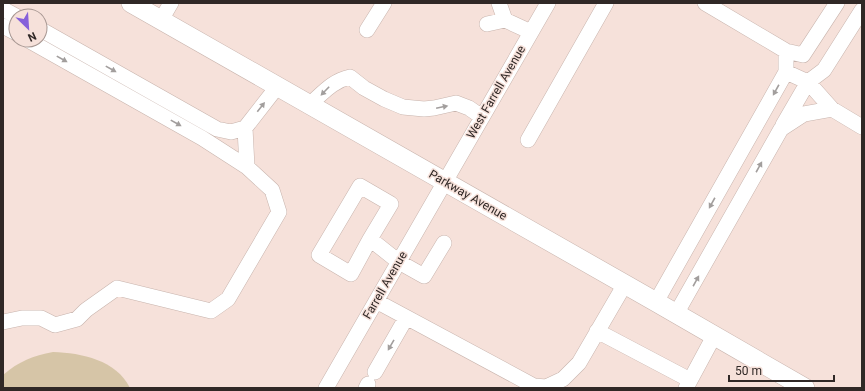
<svg xmlns="http://www.w3.org/2000/svg" width="865" height="391" font-family="Roboto,sans-serif">
<rect width="100%" height="100%" fill="#f6e1da"/>
<path fill="#d6c5a7" d="M53 352C82 353 116 360 130 388H3V375C19 361 33 356 53 352Z"/>
<g fill="none" stroke-linecap="round" stroke-linejoin="round">
<g stroke="#c8b4ad" stroke-width="16">
<path id="minor" d="M499 3 505 20
M705 3 786 51V72
M3 9 16 16
M161 20 171 3
M487 24 505 20 531 32
M3 26 16 33
M40 29 217 129 231 132 245 128 277 87
M367 30 384 3
M28 40 202 138 247 167 245 128
M786 51 803 55 837 3
M309 105C323 93 332 81 350 77L364 88 384 99 403 107 424 109 434 108 456 103 469 108 482 117
M783 125 808 82 824 70 862 10
M528 140 606 3
M370 239 391 204 360 186 319 255 351 274 370 239 399 262 424 276 444 243
M376 301 534 386 546 387 563 379 579 363 625 284
M656 302 786 72 808 82 832 109 862 127
M676 314 781 129 804 114 832 109
M3 322 22 318H41L55 325 77 319 86 310 117 288 211 311 228 299 279 212 272 190 247 167
M597 331 690 380
M375 372 406 318
M326 388 548 3
M366 388 368 384
M686 388 714 336"/>
</g>
<g stroke="#c8b4ad" stroke-width="20">
<path id="major" d="M131 3 656 302 805 388"/>
</g>
<use href="#minor" stroke="#fff" stroke-width="15"/>
<use href="#major" stroke="#fff" stroke-width="19"/>
</g>
<defs><path id="oneway-solid" d="M-6-.8H1V-3.2L6.5 0L1 3.2V.8H-6Z"/></defs>
<g fill="#a29e9d">
<use href="#oneway-solid" transform="translate(62 59) rotate(29)"/>
<use href="#oneway-solid" transform="translate(111 69) rotate(29)"/>
<use href="#oneway-solid" transform="translate(776 90) rotate(119)"/>
<use href="#oneway-solid" transform="translate(325 91) rotate(134)"/>
<use href="#oneway-solid" transform="translate(261 107) rotate(-52)"/>
<use href="#oneway-solid" transform="translate(442 107) rotate(-12)"/>
<use href="#oneway-solid" transform="translate(176 123) rotate(29)"/>
<use href="#oneway-solid" transform="translate(759 167) rotate(-61)"/>
<use href="#oneway-solid" transform="translate(712 203) rotate(119)"/>
<use href="#oneway-solid" transform="translate(696 281) rotate(-61)"/>
<use href="#oneway-solid" transform="translate(391 345) rotate(120)"/>
</g>
<g text-anchor="middle" stroke-width="3" stroke-linejoin="round" paint-order="stroke">
<g font-size="12" fill="#302826" stroke="#f6e1da">
<text transform="translate(496 92) rotate(-60)" y="4">West Farrell Avenue</text>
<text transform="translate(468 195) rotate(30)" y="4">Parkway Avenue</text>
<text transform="translate(385 285) rotate(-60)" y="4">Farrell Avenue</text>
</g>
</g>
<rect width="865" height="391" fill="none" stroke="#302826" stroke-width="8"/>
<g transform="translate(28 28) rotate(155)"><circle r="19" fill="#f6e1da" stroke="#a79792"/>
<path d="M0-3L7 15L0 10L-7 15Z" fill="#8660da"/>
<text y="-6" font-size="11" font-weight="bold" text-anchor="middle" fill="#302826">N</text>
</g>
<path d="M729 375v6h105v-6" fill="none" stroke="#302826" stroke-width="2"/>
<text x="735" y="375" font-size="12" fill="#302826" stroke="#f6e1da" stroke-width="3" paint-order="stroke">50 m</text>
</svg>
